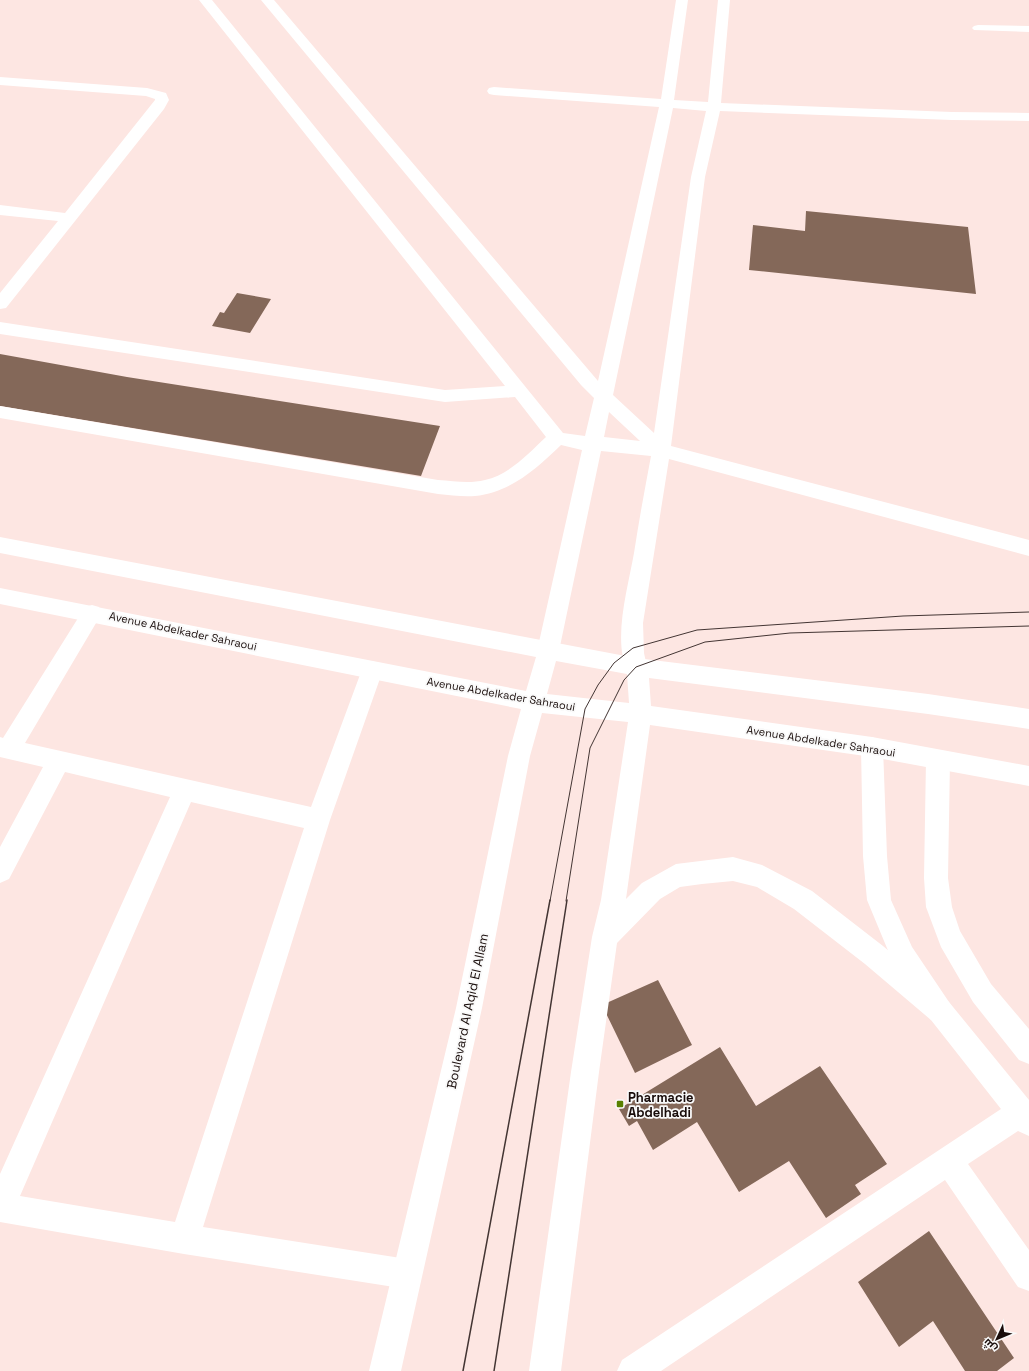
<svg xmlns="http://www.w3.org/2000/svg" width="1029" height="1371" font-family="'Space Grotesk',Cairo,sans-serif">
<rect width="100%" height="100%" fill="#fde6e2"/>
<path fill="#846859" d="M806 211 968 227 976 294 749 270 753 225 805 231Z
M237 293 271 299 250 333 212 326 220 312 224 313Z
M0 354 127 377 440 426 421 476 0 406Z
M658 980 692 1045 635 1073 602 1005Z
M720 1047 756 1106 820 1066 887 1164 855 1185 861 1194 826 1218 789 1161 739 1192 697 1122 653 1150 637 1121 629 1126 619 1109Z
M929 1231 1014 1358 997 1371H965L933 1321 899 1347 858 1282Z"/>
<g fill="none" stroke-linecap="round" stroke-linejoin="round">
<path fill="#fff" fill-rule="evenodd" d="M978 25 1029 26V32L974 30 972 28 974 26Z"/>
<path fill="#fff" fill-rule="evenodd" d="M199 0H212L563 433 585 436 594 398 581 385 261 0H274L598 381 659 107 494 95 489 94 487 91 489 88 494 87 661 99 676 0H688L674 100 708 102 718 0H730L721 103 952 112 1029 113V121L952 120 720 111 705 177 671 446 1029 540V556L669 459 643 623 644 653 647 667 644 673 636 676 628 673C612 640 628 588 634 553 639 520 645 488 651 456L601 451 559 651 556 657 548 660 540 657 537 651 582 450 561 445C536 469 511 492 475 496 463 497 450 495 438 494L0 418V406L438 480C454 481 469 484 485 480 509 475 529 453 546 437L515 397 445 402 0 334V322L445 390 505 386ZM673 108 706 111 691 177 654 433 613 395ZM609 412 640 441 604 437Z
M0 77 147 88 166 93 169 100 164 109 6 308 0 309V293L58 221 0 215V205L65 213 155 100V99L146 96 0 85Z
M92 605 99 607 102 613 25 743 311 807 364 664 372 661 380 664 383 670 330 820 203 1227 407 1259 418 1263 422 1274 418 1285 407 1289 184 1254 0 1222V1174L170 797 65 772 9 879 0 883V847L43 767 0 757V737L3 738 85 607ZM191 802 304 828 175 1222 20 1196Z
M872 737 880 740 883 747 887 856 891 900 912 947 949 1002 1029 1100V1136L1018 1131 968 1164 1029 1250V1291L1018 1287 945 1180 661 1371H617L622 1360 1001 1109 931 1020 894 965 867 900 863 856 861 747 864 740Z
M938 750 946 753 950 760 948 878 952 907 960 931 991 984 1029 1029V1064L1019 1060 973 1002 941 947 926 907 924 878 926 760 930 753Z"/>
<path fill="#fff" fill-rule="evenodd" d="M0 537 636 658 928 694 1029 709V729L928 714 649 678 651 706 872 737 1029 766V786L872 757 650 725 626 899 642 883 676 864 733 857 762 865 812 891 883 946 949 1002 953 1011 949 1020 940 1024 931 1020 865 964 794 909 757 887 733 881 702 884 680 887 660 899 617 943 599 1072 561 1371H529L571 1072 592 937 601 900 628 722 542 713 530 756 482 1008 401 1371H369L456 1008 508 756 521 709 0 604V588L526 691 536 657 0 553ZM556 661 627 674 629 703 547 694Z"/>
<path stroke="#433533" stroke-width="1" d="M550 901 585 709 598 685 614 663 633 648 697 630 903 616 1029 612
M566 901 590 748 624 680 636 667 705 642 790 633 1029 626"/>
<path stroke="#433533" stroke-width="1.5" d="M463 1371 550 900
M494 1371 567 900"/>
</g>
<rect fill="#598000" stroke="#f9f9f9" stroke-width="1.5" x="616" y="1100" width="8" height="8" rx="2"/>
<g text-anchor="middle" stroke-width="3.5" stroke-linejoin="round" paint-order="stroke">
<g font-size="11" fill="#180c0a" stroke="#f9f9f9">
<text transform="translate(183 631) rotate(12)" y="4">Avenue Abdelkader Sahraoui</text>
<text transform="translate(501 694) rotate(10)" y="4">Avenue Abdelkader Sahraoui</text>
<text transform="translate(821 741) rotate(9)" y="4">Avenue Abdelkader Sahraoui</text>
</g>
<g font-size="13" fill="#180c0a" stroke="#f9f9f9">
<text transform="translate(467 1011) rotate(-78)" y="5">Boulevard Al Aqid El Allam</text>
</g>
<g font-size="13" font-weight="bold" fill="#180c0a" stroke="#f9f9f9" text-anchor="start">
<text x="628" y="1102">Pharmacie<tspan x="628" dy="15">Abdelhadi</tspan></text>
</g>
</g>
<g transform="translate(997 1339) rotate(226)" stroke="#f9f9f9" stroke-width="3" paint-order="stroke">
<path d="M0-3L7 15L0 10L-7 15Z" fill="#180c0a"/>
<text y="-6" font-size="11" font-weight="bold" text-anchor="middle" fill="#180c0a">ش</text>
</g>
</svg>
